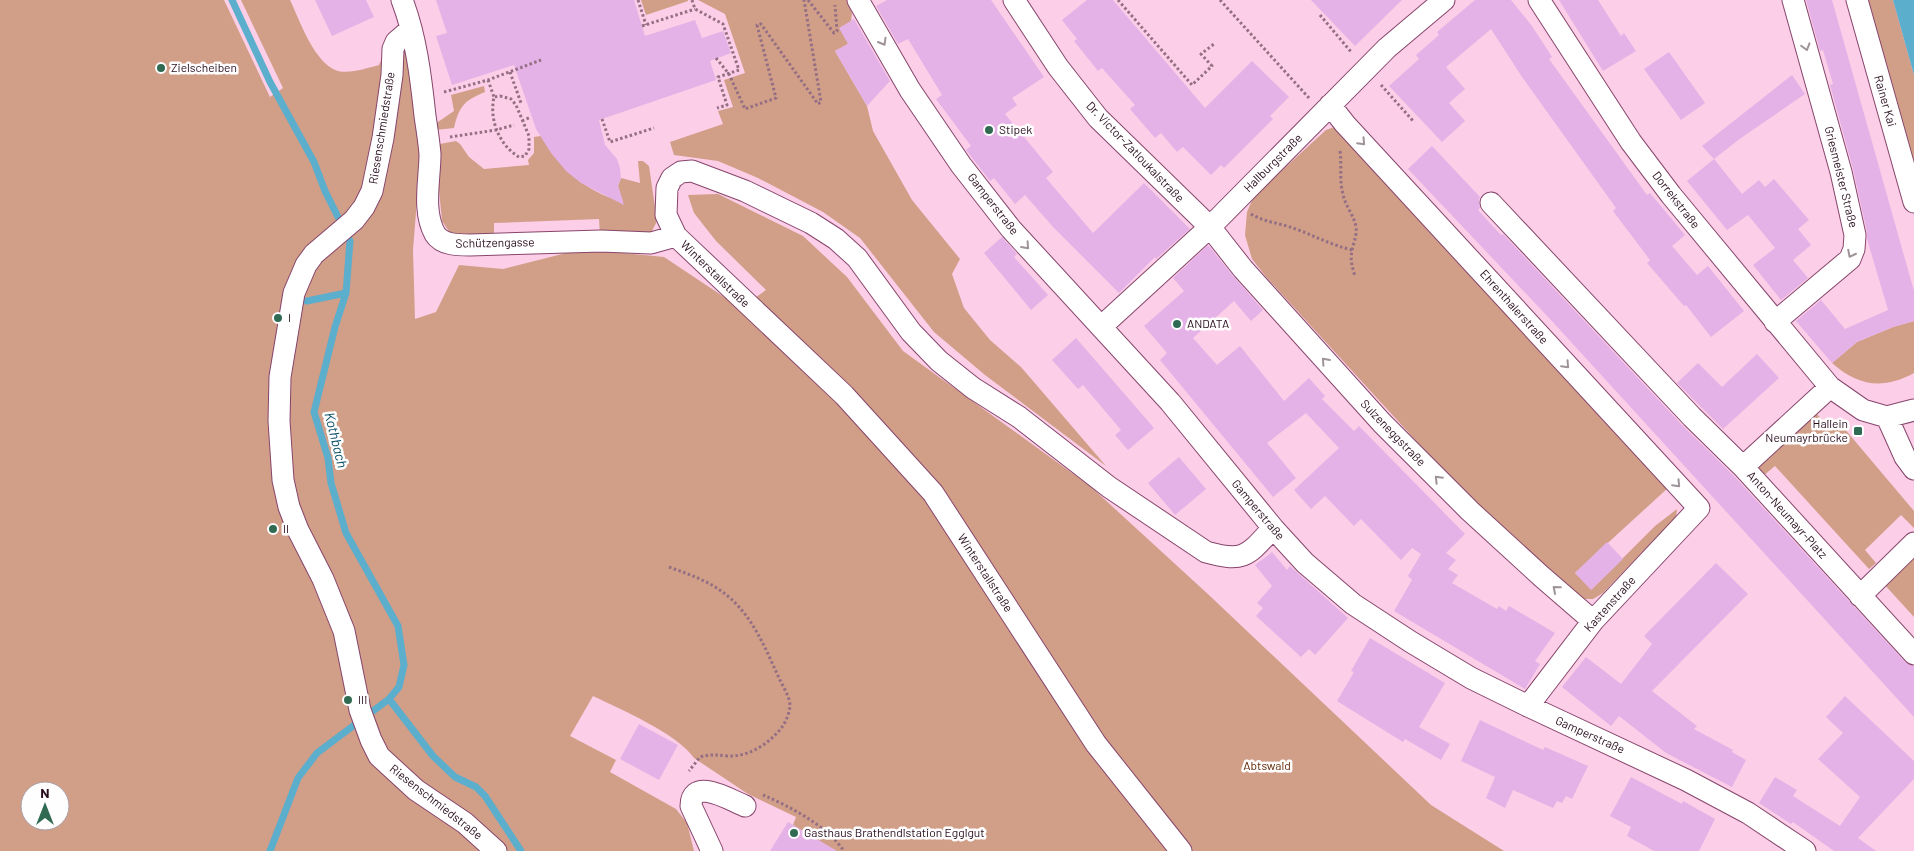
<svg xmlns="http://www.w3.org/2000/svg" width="1914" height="851" font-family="Barlow,sans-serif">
<rect width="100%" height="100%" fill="#fccee7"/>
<path fill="#d19e88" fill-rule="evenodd" d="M0 0H224L270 97 283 88 241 0H290C300 21 312 57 333 69 345 76 367 68 379 65L390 40 401 28 418 103 420 162 413 250 415 319 436 312 459 265 503 269 582 249 664 257 733 303 752 300 766 290 716 241 694 213 688 195 718 194 803 236 847 277 903 351 1090 486 1210 596 1431 805 1504 851H836L793 825 796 817 748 794 694 758C678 734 620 709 593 696L570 736 616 760 610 772 676 809 687 823 694 851H0ZM30 791H60V821H30Z
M641 0H688V1L646 15Z
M698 0H847L852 13 848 44 835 51 867 106 873 131 912 200 960 259 952 274 964 308 990 340 1021 367 1106 466 985 375 934 332 860 238 823 212 758 178 718 161 674 155 670 142 723 124 718 111 733 107 724 80 745 73 725 14Z
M1866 0H1893L1914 75V171Z
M484 86 485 92C465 100 459 106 454 128L435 130V124L454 111 451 95Z
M1334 127 1344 133 1669 487 1575 573 1592 589 1655 526 1677 509 1676 517 1603 593 1593 599H1585L1573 593 1532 558 1440 467 1266 277 1252 259 1245 235 1247 212 1254 196 1326 130Z
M541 136C560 168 586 192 623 202L618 186 621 178 640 183 638 161H643L649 166 657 221 651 233 600 235 599 219 494 223V239L450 233 442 221 435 148 440 144 456 141 460 144 469 157 484 169 529 165 528 160 534 153V137Z
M1914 321V373C1883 390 1858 386 1832 363L1857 342 1893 327Z
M1816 413 1830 429 1838 421 1914 511V528L1901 515 1865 550 1876 563 1869 569 1775 466 1763 476 1756 468Z
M1914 553V617L1883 583Z"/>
<path fill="#5caecd" d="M1893 0H1914V75Z"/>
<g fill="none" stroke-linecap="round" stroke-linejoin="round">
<path stroke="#5caecd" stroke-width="7" d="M232 0 270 82 314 162 325 191 350 241 346 293 335 327 314 412 328 458 331 483 346 533 398 626 404 665 399 687 389 699 317 753 298 778 270 851
M307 301 346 293
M389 699 433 756 455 777 476 787 485 796 521 851"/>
</g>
<path fill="#e5b2e7" d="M315 0H366L374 17 332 36Z
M436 0H634L645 36 695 20 702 38 723 31 731 53 710 61 716 80 599 120 605 145 617 159 620 168 621 178 618 186 624 205 581 183 566 171 551 153 536 129 514 65 452 85 436 36 447 33Z
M887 0H991L1044 77 1012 98 1017 105 1005 114 1053 172 1046 178 1093 233 1144 183 1190 229 1156 259 1155 257 1119 293 1054 228 1025 195 1015 204 994 178 990 181 966 150 971 146 936 99 942 95 908 39 898 44 876 6Z
M1087 0H1113L1205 108 1252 61 1289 97 1270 116 1273 119 1224 168 1221 165 1211 175 1183 147 1177 152 1161 133 1155 138 1130 109 1135 105 1102 68 1098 71 1074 41 1077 39 1062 20Z
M1311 0H1402L1355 46Z
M1475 0H1511L1532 26 1552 57 1549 59 1647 195 1650 193 1685 235 1672 246 1697 275 1708 266 1744 311 1711 337 1686 305 1684 306 1647 263 1650 260 1613 211 1616 208 1522 77 1491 29 1446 67 1465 89 1449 103 1465 121 1442 142 1389 86 1419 59 1416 55 1439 35 1437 32Z
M1559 0H1598L1621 36 1624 33 1636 51 1603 71Z
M1806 0H1832L1914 291V321L1893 327 1857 342 1832 363 1796 321 1821 300 1845 329 1888 310 1867 239V232L1853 169 1830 85 1833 84 1823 50 1820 51Z
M854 19 890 81 867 106 835 51 848 44 839 28Z
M1669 52 1705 103 1681 120 1644 69Z
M1792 75 1805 94 1741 138 1714 159 1702 146Z
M1432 146 1480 197 1479 200 1480 208 1478 210 1501 235 1503 234 1683 426 1734 476 1905 662 1914 666V717L1550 319 1408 169Z
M1714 159 1742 194 1759 180 1765 187 1774 179 1809 220 1798 229 1811 245 1793 260 1808 278 1781 300 1753 265 1775 248 1748 215 1727 230 1687 181Z
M1002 237 1017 254 1014 257 1048 295 1031 310 984 253Z
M1207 246H1209L1234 277 1263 310 1251 321 1234 301 1193 338 1217 365 1240 346 1284 401 1309 378 1325 396 1322 399 1354 431 1359 426 1465 534 1446 553 1456 560 1448 569 1458 575 1452 583 1497 609 1499 606 1506 611 1509 606 1555 633 1535 661 1540 664 1525 689 1394 611 1412 580 1408 576 1421 554 1412 548 1401 560 1361 519 1354 526 1325 496 1311 509 1294 490 1339 448 1306 413 1267 443 1296 478 1273 497 1160 360 1167 353 1144 326 1184 291 1173 278Z
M1076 338 1154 428 1128 450 1115 435 1121 430 1083 385 1078 389 1052 360Z
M1757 354 1779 378 1723 429 1677 383 1698 363 1722 387Z
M1179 457 1206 489 1175 515 1148 483Z
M1607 542 1623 559 1591 590 1575 573Z
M1272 552 1287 570 1290 566 1348 618 1315 655 1309 649 1301 657 1256 616 1263 608 1257 603 1272 586 1255 565Z
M1716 563 1748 594 1652 691 1697 726 1694 729 1733 750 1732 752 1746 760 1732 787 1666 753 1619 716 1611 726 1562 687 1586 657 1621 684 1652 644 1644 636Z
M1370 638 1445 683 1419 727 1450 744 1441 760 1405 739 1403 742 1337 701 1354 672 1351 671Z
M1845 696 1914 761V779L1858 838 1876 851H1834L1793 822 1791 824 1759 803 1775 777 1797 790 1793 796 1840 826 1860 797 1818 759 1843 733 1826 717Z
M1480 720 1543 750 1545 747 1588 766 1572 799 1566 796 1562 803 1557 801 1553 808 1513 790 1505 808 1486 798 1495 777 1461 761Z
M639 724 678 745 659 780 620 759Z
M1631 777 1682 804 1683 801 1715 819 1699 851H1654L1627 836 1631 827 1610 816Z
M788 822 837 851H770Z"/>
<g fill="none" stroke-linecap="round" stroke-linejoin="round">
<g stroke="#87456c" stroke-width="23">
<path id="minor" d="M402 0C416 36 421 78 425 116 427 129 429 142 430 154 430 179 422 211 435 234 442 245 458 245 470 245L601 241 651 243 676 236
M858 0 910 90 961 165 1011 229 1170 402 1273 528 1305 563 1353 604 1411 642 1471 678 1528 706 1686 780 1748 813 1805 851
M1014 0 1058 67 1098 118 1210 227 1243 269 1382 423 1470 511 1541 576 1593 621
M1539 0 1631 142 1671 195 1830 387 1863 410 1887 417 1914 410
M1857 0 1914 202
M411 29 396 42 393 49 392 75 383 138 372 191 364 207 354 220 314 254 306 265 294 293 280 377 279 421 283 480 289 507 298 530 323 579 344 631 360 710 371 740 379 756 416 790 465 823 496 851
M1330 105 1345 124 1699 508 1593 621 1528 706
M1491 203 1692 417 1743 467 1914 654
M1775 322 1850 259 1854 249 1855 235 1841 172 1793 0
M1102 326 1210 227 1387 48 1444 0
M1887 417 1905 457 1914 469
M1743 467 1830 387
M1860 596 1914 543
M712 851 691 806C691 776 730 800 745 806
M1181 851 1096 744 933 493 844 395 676 236 666 215 667 188 672 178 681 172 692 171 745 191 811 223 836 239 857 258 911 332 939 361 973 388 1019 417 1109 487 1206 552C1245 563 1248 555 1273 528"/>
</g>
<path stroke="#946f84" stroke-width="3" stroke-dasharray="2.5 2.5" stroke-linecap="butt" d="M638 0 646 25
M692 0 695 9 723 24 739 70 718 77 727 105 717 108
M808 0 834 33 837 31 835 5
M1118 0 1192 85 1212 66 1201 54 1214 44
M1220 0 1309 98
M1320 15 1352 53
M642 26 695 9
M716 58 729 74 745 109 776 98 757 25 761 24 818 104 821 102 804 0
M510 72 521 103
M488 80 494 97
M1381 85 1414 122
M444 92 488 80 541 60
M500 96 511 99 516 105 529 136V149L525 156 519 157C499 145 489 120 494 97Z
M602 119 610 142 654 128
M522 121 531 117
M450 137 496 130 514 125
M1340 151C1342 166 1339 180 1343 194 1345 206 1354 215 1356 227 1357 236 1354 241 1352 250 1350 259 1352 267 1355 276
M1251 214C1264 222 1279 223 1293 228 1313 235 1331 245 1352 250
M669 567C691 575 712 582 730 598 754 619 766 650 779 678 783 687 790 697 790 706 789 716 784 726 777 733 764 747 746 757 727 756 717 755 710 754 700 757L689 771
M763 795C791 807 827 826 844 851"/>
<use href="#minor" stroke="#fff" stroke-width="21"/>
</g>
<defs><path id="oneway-chevron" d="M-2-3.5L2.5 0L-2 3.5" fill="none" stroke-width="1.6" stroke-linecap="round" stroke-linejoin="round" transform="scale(1.25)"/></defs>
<g stroke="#9f939a">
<use href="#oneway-chevron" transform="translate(883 42) rotate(60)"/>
<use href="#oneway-chevron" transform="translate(1806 47) rotate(74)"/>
<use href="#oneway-chevron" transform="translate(1362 142) rotate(47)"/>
<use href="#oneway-chevron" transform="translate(1026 246) rotate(48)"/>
<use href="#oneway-chevron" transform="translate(1851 254) rotate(117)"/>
<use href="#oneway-chevron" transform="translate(1325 361) rotate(-132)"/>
<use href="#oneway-chevron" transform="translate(1566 365) rotate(47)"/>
<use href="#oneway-chevron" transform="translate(1438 479) rotate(-135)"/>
<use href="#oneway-chevron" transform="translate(1677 484) rotate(47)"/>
<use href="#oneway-chevron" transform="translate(1556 589) rotate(-139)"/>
</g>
<g fill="#306a53" stroke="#fefefe" stroke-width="2">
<circle cx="161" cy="68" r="5"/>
<circle cx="989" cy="130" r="5"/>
<circle cx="278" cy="318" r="5"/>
<circle cx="1177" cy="324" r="5"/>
<rect x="1853" y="426" width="10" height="10" rx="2.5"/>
<circle cx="273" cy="529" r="5"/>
<circle cx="348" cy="700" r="5"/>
<circle cx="794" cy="833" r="5"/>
</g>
<g text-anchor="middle" stroke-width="5" stroke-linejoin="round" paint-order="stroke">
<g font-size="12" fill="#290e1e" stroke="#fefefe" text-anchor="start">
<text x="171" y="72">Zielscheiben</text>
<text x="999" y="134">Stipek</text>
<text x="288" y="322">I</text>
<text x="1187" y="328">ANDATA</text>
<text x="1848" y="428" text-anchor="end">Hallein<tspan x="1848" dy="14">Neumayrbrücke</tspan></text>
<text x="283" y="533">II</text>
<text x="358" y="704">III</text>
<text x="804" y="837">Gasthaus Brathendlstation Egglgut</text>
</g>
<g font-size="12" fill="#290e1e" stroke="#fefefe">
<text transform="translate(1885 101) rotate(74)" y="4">Rainer Kai</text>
<text transform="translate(382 128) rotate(-81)" y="4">Riesenschmiedstraße</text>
<text transform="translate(1135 152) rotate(46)" y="4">Dr. Victor-Zatloukalstraße</text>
<text transform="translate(1273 163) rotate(-45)" y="4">Hallburgstraße</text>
<text transform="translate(1841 177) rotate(76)" y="4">Griesmeister Straße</text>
<text transform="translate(1676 200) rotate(52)" y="4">Dorrekstraße</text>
<text transform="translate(993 204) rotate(52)" y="4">Gamperstraße</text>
<text transform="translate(495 243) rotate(-1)" y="4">Schützengasse</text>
<text transform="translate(715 274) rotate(44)" y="4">Winterstallstraße</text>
<text transform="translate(1514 307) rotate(48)" y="4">Ehrenthalerstraße</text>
<text transform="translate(1393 433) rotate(46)" y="4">Sulzeneggstraße</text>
<text transform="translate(1258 510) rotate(50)" y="4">Gamperstraße</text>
<text transform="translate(1787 515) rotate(48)" y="4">Anton-Neumayr-Platz</text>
<text transform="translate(985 573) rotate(57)" y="4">Winterstallstraße</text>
<text transform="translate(1610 604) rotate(-48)" y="4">Kastenstraße</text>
<text transform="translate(1590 735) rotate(24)" y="4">Gamperstraße</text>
<text transform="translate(436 802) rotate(38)" y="4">Riesenschmiedstraße</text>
</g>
<g font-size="12" fill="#642806" stroke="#fefefe">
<text x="1267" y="770">Abtswald</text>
</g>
<g font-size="14" font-style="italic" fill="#0b5268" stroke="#fefefe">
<text transform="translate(336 440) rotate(76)" y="5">Kothbach</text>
</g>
</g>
<g transform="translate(45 806)"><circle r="24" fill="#fefefe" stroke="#a99ea4"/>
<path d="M0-4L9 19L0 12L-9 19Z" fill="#306a53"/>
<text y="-8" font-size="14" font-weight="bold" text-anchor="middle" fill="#290e1e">N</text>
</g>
</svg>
